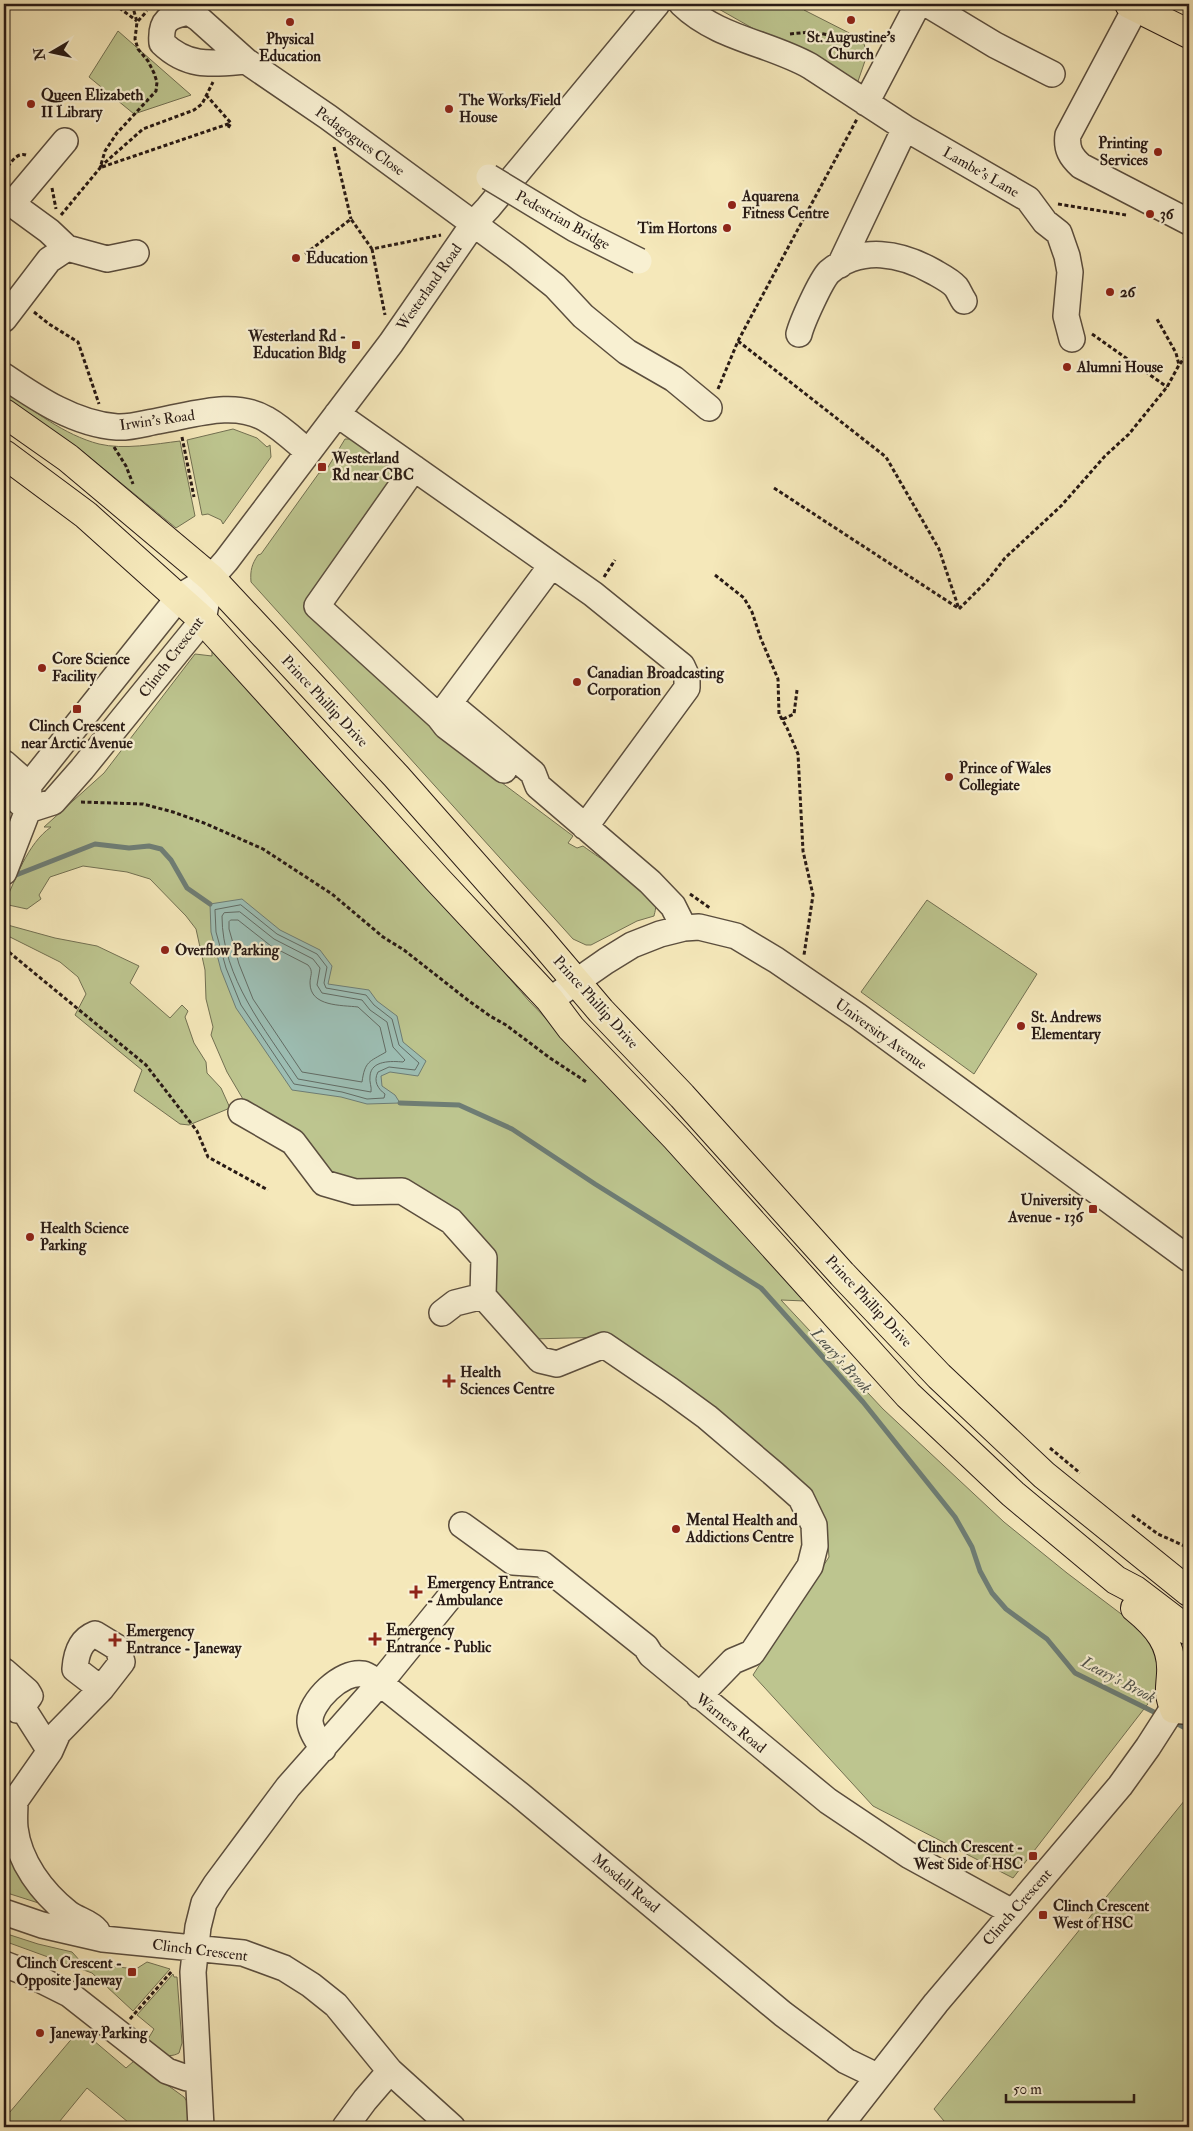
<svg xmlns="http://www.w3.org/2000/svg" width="1193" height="2131" font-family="'IM FELL Double Pica',serif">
<rect width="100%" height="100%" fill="#f5e8ba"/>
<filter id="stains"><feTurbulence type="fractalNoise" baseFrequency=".004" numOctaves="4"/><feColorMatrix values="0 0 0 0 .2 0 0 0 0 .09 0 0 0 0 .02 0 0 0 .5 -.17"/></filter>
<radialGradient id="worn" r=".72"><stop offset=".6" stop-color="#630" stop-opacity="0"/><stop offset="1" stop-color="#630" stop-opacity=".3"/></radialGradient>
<path fill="#bdc58f" stroke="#727052" d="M710 4H803L804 10 863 40 867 55 856 87Z
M118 31 191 95 134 114 89 77Z
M4 390C33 410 64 435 99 444 124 450 155 444 180 441L195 516 176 528 87 455 4 398Z
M233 429 257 438 267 447 270 445 271 457 223 524 221 520 208 514 202 515 187 440Z
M345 439H354L395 470 396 478 393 485 304 606 466 756 573 836 568 843 577 848 583 846C602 860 641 883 654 902 657 907 655 911 654 916L637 921 591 945H586L573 939 251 582C250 570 252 564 258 555L261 554 319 473 325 472Z
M212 650 285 726 352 806 454 914 529 1001 654 1130 805 1301 781 1300 883 1409 1004 1522 1067 1573 1149 1635 1156 1645 1158 1680 1154 1696 1013 1878 873 1806 753 1675 829 1557 826 1520 779 1469 609 1337 531 1339 498 1303 462 1224 441 1199 332 1174 250 1111 227 1072 211 1035 213 1027 206 999 205 970 196 929 186 916 150 879 127 872 83 866 50 877 39 895 41 899 27 909 4 904C16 879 27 844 51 827H44L104 773 195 654 212 656Z
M927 900 1037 974 974 1074 861 992Z
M4 924 55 938 97 946 139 966 130 983 170 1018 182 1005 188 1011 185 1017 194 1043 206 1062 207 1073 221 1088 230 1108 189 1125 180 1124 134 1091 142 1070 75 1015 86 994 78 977 60 962 4 934Z
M1189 1795V2127H949L934 2109Z
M10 1835 48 1906 4 1892V1843Z
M4 1933 38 1944 72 1952 82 1963 136 1969 147 1962 170 1969 133 2011 92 1973 4 1941Z
M173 1974 174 1977H177L182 2043 179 2053C167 2060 151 2052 148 2039L154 2029 137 2015Z
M80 2029 126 2068 134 2061 184 2097 188 2103 189 2127H134L87 2088 55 2127H4V2119Z"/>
<path fill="#9dbfb5" stroke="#6e7d75" d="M242 899 280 930 320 950 332 966 328 984 369 990 377 1001 397 1016 403 1042 426 1061 418 1076 390 1072 381 1076 382 1086 395 1095 400 1103 367 1104 341 1097 292 1090 236 1008 221 970 211 932 210 904Z"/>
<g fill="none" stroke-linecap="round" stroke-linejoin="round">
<path stroke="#626c65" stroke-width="1" d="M241 905 277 934 317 954 327 967 324 983 326 988 366 995 374 1005 392 1019 399 1045 419 1063 415 1070 389 1067 378 1072C373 1081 378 1089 385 1094L384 1098 367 1099 342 1092 294 1084 241 1005 226 968 216 932 215 910Z
M240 912 274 939 313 959 320 968 317 985 322 993 362 1000 370 1010 387 1022 393 1047 405 1060 403 1062C392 1061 371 1060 370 1076 369 1082 372 1087 371 1092L298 1079C265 1029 222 978 222 916L224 913Z
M231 920H238L271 946 308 965C314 972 310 975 310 983 310 1007 342 1005 358 1007L380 1027 386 1052C369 1062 365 1061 362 1082L302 1072 253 999 239 964 229 929V922Z"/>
<path stroke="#6e7d75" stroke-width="5" d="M11 877 95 844 129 848 149 846 161 849 171 860 187 888 210 904
M400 1103 459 1105 512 1129 595 1184 761 1288 863 1402 955 1517 972 1547 980 1571 992 1593 1006 1609 1047 1639 1075 1673 1160 1715
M1172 1721 1189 1730"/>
<g stroke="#5b4e3e" stroke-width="28">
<path id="minor" d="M682 4C717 38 769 43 810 66L905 128 1028 199 1045 222 1059 233 1067 256 1070 272 1066 316 1072 339
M927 4 995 45 1052 74
M1136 7 1068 135C1066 149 1071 157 1081 166L1189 222
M246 61C212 64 188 68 162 43 160 20 169 16 189 12L198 18 246 61 328 117 516 255 555 286 583 316 627 352 674 379 709 408
M866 103 918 4
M67 248 107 259 136 253
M840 265 905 128
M4 319 49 260 67 248 49 231 12 204 65 141
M799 334C802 322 821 280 829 272 861 245 901 253 934 272 941 276 951 281 956 287 959 291 961 297 964 301
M4 376C38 399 75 424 117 427 130 428 146 423 158 421 193 415 234 400 266 419 282 428 295 441 308 452
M337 414 593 594 682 666 687 677V688L585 827
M414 468 317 606 439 717 551 566
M450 704 533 773 538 786 650 882 673 906 684 928
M439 717 446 726 504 770
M4 763 29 785
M4 788 28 810
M28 810 53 802 82 769 203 620 211 578
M4 872 28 810 29 785 179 597 211 578 226 561 391 343 474 223 488 208 657 4
M550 1000 606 961 632 945 660 934 684 928 699 927 736 936 776 960 858 1016 1189 1259
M241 1112 293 1142 324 1183 355 1192 402 1191 451 1221 484 1258 483 1296 540 1360 557 1364 604 1345 670 1390 707 1417 774 1474 801 1498 814 1525 815 1546 810 1566 752 1653 733 1661 699 1696
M442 1313 455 1303 483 1296
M462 1525 513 1562 542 1564 646 1647 651 1655 828 1801 910 1856 1012 1912
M95 1634 118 1648 122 1662 101 1689 75 1669C76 1654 80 1640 95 1634Z
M4 1671 27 1691 30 1696 22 1707 17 1710 4 1699
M22 1707 50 1751
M323 1749C318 1741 311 1732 310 1722 309 1702 342 1670 363 1674 368 1675 375 1681 380 1683L520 1795 783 2014 846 2061 877 2076
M15 1801C15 1810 14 1819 15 1828 19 1862 42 1892 68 1913 77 1920 90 1922 97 1931
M4 1808 15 1801 50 1751 58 1733 101 1689
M4 1912 42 1925 103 1939 243 1953 284 1968 311 1985 336 2005 390 2071 452 2127
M4 1964 27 1973 69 1994 167 2071 187 2078 197 2077
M201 2127 193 1972 198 1927 204 1903 216 1884 288 1787 380 1683 449 1598
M345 2127 365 2100 390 2071
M839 2127 936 2003 1120 1786 1148 1747 1189 1683"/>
</g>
<g stroke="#281a15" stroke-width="30">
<path id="major" d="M1129 4 1189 34
M4 413 68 458 211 578 396 776 539 938 601 1011 682 1096 842 1274 939 1376 1044 1475 1189 1592
M4 454 86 515 203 620 437 879 550 1000 571 1028 676 1138 908 1395 1013 1494 1116 1580 1135 1590 1189 1631
M1135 1608C1157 1626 1173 1644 1171 1674 1170 1691 1168 1692 1174 1709L1189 1710"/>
</g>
<path stroke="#281a15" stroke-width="3" stroke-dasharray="4 2.5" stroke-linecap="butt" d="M114 4 137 21
M1100 4 1108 8
M969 6 976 4
M138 21 147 11
M790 34 810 32 863 40
M206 95 231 123 228 128
M334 147 351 219
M100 167 143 129 194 110 202 104 213 82
M102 167 231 123
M4 172C10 164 16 152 26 155
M52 188 56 209
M1058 204 1126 215
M61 215 100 168 105 151 117 133 156 91 157 82 154 73 148 61 138 49 135 39 137 22 132 4
M372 249 385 315
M305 254 351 219 372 249 441 235
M34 312 49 324 78 342 99 404
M1092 334 1167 387
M738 341 886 457 939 549 959 609
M1180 364 1189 350
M718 389 738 341 857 119
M182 437 194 497
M114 447 126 466 133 484
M774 488 958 608
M715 575 744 598 752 612 761 639 778 679 779 714 787 728 798 754 803 851 813 895 804 955
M604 577 615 560
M959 609 987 581 1005 558 1061 506 1105 456 1129 434 1167 387 1179 365 1176 353 1157 319
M783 719 794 714 797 690
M81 802 143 804 173 812 204 823 263 849 332 894 383 937 404 950 469 1001 490 1016 506 1025 550 1058 588 1083
M690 894 710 908
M4 948 146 1065 197 1131 208 1157 268 1190
M1050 1448 1080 1473
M1132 1515 1158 1534 1189 1548
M130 2019 172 1971"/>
<use href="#minor" stroke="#f8f0d2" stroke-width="25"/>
<use href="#major" stroke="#f5e8ba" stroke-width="28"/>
<g stroke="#5b4e3e" stroke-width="28" stroke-linecap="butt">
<path id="minor-bridge" d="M489 177 575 229 639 261"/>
</g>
<use href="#minor-bridge" stroke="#f8f0d2" stroke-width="25"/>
</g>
<g fill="#8f2418" stroke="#f8f0d2" stroke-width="2">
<circle cx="851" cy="20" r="5"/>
<circle cx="290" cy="22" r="5"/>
<circle cx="31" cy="104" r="5"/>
<circle cx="449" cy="109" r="5"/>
<circle cx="1158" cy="152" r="5"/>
<circle cx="732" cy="205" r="5"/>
<circle cx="1150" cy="214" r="5"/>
<circle cx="727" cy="228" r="5"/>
<circle cx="296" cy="258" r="5"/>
<circle cx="1110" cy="292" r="5"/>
<rect x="351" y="340" width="10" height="10" rx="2.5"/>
<circle cx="1067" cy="367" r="5"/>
<rect x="317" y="462" width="10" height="10" rx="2.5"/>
<circle cx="42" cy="668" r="5"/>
<circle cx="577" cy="682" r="5"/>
<rect x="72" y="704" width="10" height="10" rx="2.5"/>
<circle cx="949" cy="777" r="5"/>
<circle cx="165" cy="950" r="5"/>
<circle cx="1021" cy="1026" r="5"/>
<rect x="1088" y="1204" width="10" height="10" rx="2.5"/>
<circle cx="30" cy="1237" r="5"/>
<path d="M446.5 1373.5h5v5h5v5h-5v5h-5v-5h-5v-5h5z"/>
<circle cx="676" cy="1529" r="5"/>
<path d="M413.5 1584.5h5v5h5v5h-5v5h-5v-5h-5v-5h5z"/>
<path d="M372.5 1631.5h5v5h5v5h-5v5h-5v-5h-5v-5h5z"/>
<path d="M112.5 1632.5h5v5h5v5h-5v5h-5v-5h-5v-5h5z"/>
<rect x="1028" y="1851" width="10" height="10" rx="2.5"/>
<rect x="1038" y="1910" width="10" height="10" rx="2.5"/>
<rect x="127" y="1967" width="10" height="10" rx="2.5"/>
<circle cx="40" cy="2033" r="5"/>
</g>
<g text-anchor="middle" stroke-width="4.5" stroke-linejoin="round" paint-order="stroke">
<g font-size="15" font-weight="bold" fill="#281a15" stroke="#f8f0d2" text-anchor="start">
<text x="851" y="42" text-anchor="middle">St. Augustine's<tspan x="851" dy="17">Church</tspan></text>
<text x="290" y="44" text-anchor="middle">Physical<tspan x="290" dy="17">Education</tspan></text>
<text x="41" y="100">Queen Elizabeth<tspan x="41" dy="17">II Library</tspan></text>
<text x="459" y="105">The Works/Field<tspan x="459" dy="17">House</tspan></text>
<text x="1148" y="148" text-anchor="end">Printing<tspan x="1148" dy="17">Services</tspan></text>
<text x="742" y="201">Aquarena<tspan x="742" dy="17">Fitness Centre</tspan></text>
<text x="1160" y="219">36</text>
<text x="717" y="233" text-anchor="end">Tim Hortons</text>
<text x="306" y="263">Education</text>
<text x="1120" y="297">26</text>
<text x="346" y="341" text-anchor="end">Westerland Rd -<tspan x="346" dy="17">Education Bldg</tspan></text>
<text x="1077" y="372">Alumni House</text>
<text x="332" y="463">Westerland<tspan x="332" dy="17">Rd near CBC</tspan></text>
<text x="52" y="664">Core Science<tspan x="52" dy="17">Facility</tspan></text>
<text x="587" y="678">Canadian Broadcasting<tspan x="587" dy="17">Corporation</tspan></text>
<text x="77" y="731" text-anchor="middle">Clinch Crescent<tspan x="77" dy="17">near Arctic Avenue</tspan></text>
<text x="959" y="773">Prince of Wales<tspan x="959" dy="17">Collegiate</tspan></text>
<text x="175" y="955">Overflow Parking</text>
<text x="1031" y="1022">St. Andrews<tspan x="1031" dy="17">Elementary</tspan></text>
<text x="1083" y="1205" text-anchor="end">University<tspan x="1083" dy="17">Avenue - 136</tspan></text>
<text x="40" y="1233">Health Science<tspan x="40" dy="17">Parking</tspan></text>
<text x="460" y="1377">Health<tspan x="460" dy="17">Sciences Centre</tspan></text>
<text x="686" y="1525">Mental Health and<tspan x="686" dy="17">Addictions Centre</tspan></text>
<text x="427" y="1588">Emergency Entrance<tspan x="427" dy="17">- Ambulance</tspan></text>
<text x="386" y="1635">Emergency<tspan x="386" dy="17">Entrance - Public</tspan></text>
<text x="126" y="1636">Emergency<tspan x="126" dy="17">Entrance - Janeway</tspan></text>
<text x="1023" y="1852" text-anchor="end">Clinch Crescent -<tspan x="1023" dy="17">West Side of HSC</tspan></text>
<text x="1053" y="1911">Clinch Crescent<tspan x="1053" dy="17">West of HSC</tspan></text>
<text x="122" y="1968" text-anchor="end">Clinch Crescent -<tspan x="122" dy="17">Opposite Janeway</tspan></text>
<text x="50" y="2038">Janeway Parking</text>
</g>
<g font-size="15" fill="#281a15" stroke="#f8f0d2">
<text transform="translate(360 141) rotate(36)" y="5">Pedagogues Close</text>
<text transform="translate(981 172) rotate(30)" y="5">Lambe's Lane</text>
<text transform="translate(563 220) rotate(29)" y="5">Pedestrian Bridge</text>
<text transform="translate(429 287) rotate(-55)" y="5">Westerland Road</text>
<text transform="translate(157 420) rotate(-8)" y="5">Irwin's Road</text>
<text transform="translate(171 657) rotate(-53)" y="5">Clinch Crescent</text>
<text transform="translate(325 701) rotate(47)" y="5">Prince Phillip Drive</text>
<text transform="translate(596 1002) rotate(48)" y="5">Prince Phillip Drive</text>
<text transform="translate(881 1034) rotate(36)" y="5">University Avenue</text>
<text transform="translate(869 1301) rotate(47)" y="5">Prince Phillip Drive</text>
<text transform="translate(731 1723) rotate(39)" y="5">Warners Road</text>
<text transform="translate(626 1883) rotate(40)" y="5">Mosdell Road</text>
<text transform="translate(1017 1907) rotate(-49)" y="5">Clinch Crescent</text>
<text transform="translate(200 1950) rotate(7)" y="5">Clinch Crescent</text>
</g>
<g font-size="16" font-style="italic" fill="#51544d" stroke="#f8f0d2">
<text transform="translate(842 1360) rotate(48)" y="6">Leary's Brook</text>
<text transform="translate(1119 1679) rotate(28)" y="6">Leary's Brook</text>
</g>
</g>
<rect width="1193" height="2131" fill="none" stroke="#f5e8ba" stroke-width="20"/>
<rect x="5" y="5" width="1183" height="2121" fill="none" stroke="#281a15" stroke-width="2.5"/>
<rect x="10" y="10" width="1173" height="2111" fill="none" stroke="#281a15"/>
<g transform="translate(52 52) rotate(261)" stroke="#f8f0d2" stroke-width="4" paint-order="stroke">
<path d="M0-4L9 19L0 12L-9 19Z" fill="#281a15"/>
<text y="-8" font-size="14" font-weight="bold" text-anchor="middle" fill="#281a15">N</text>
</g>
<path d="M1006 2094v8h128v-8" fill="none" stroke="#281a15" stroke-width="2.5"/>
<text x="1013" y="2094" font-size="15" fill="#281a15" stroke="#f8f0d2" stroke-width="4" paint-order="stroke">50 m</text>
<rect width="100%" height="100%" filter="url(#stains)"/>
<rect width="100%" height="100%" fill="url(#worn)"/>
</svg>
